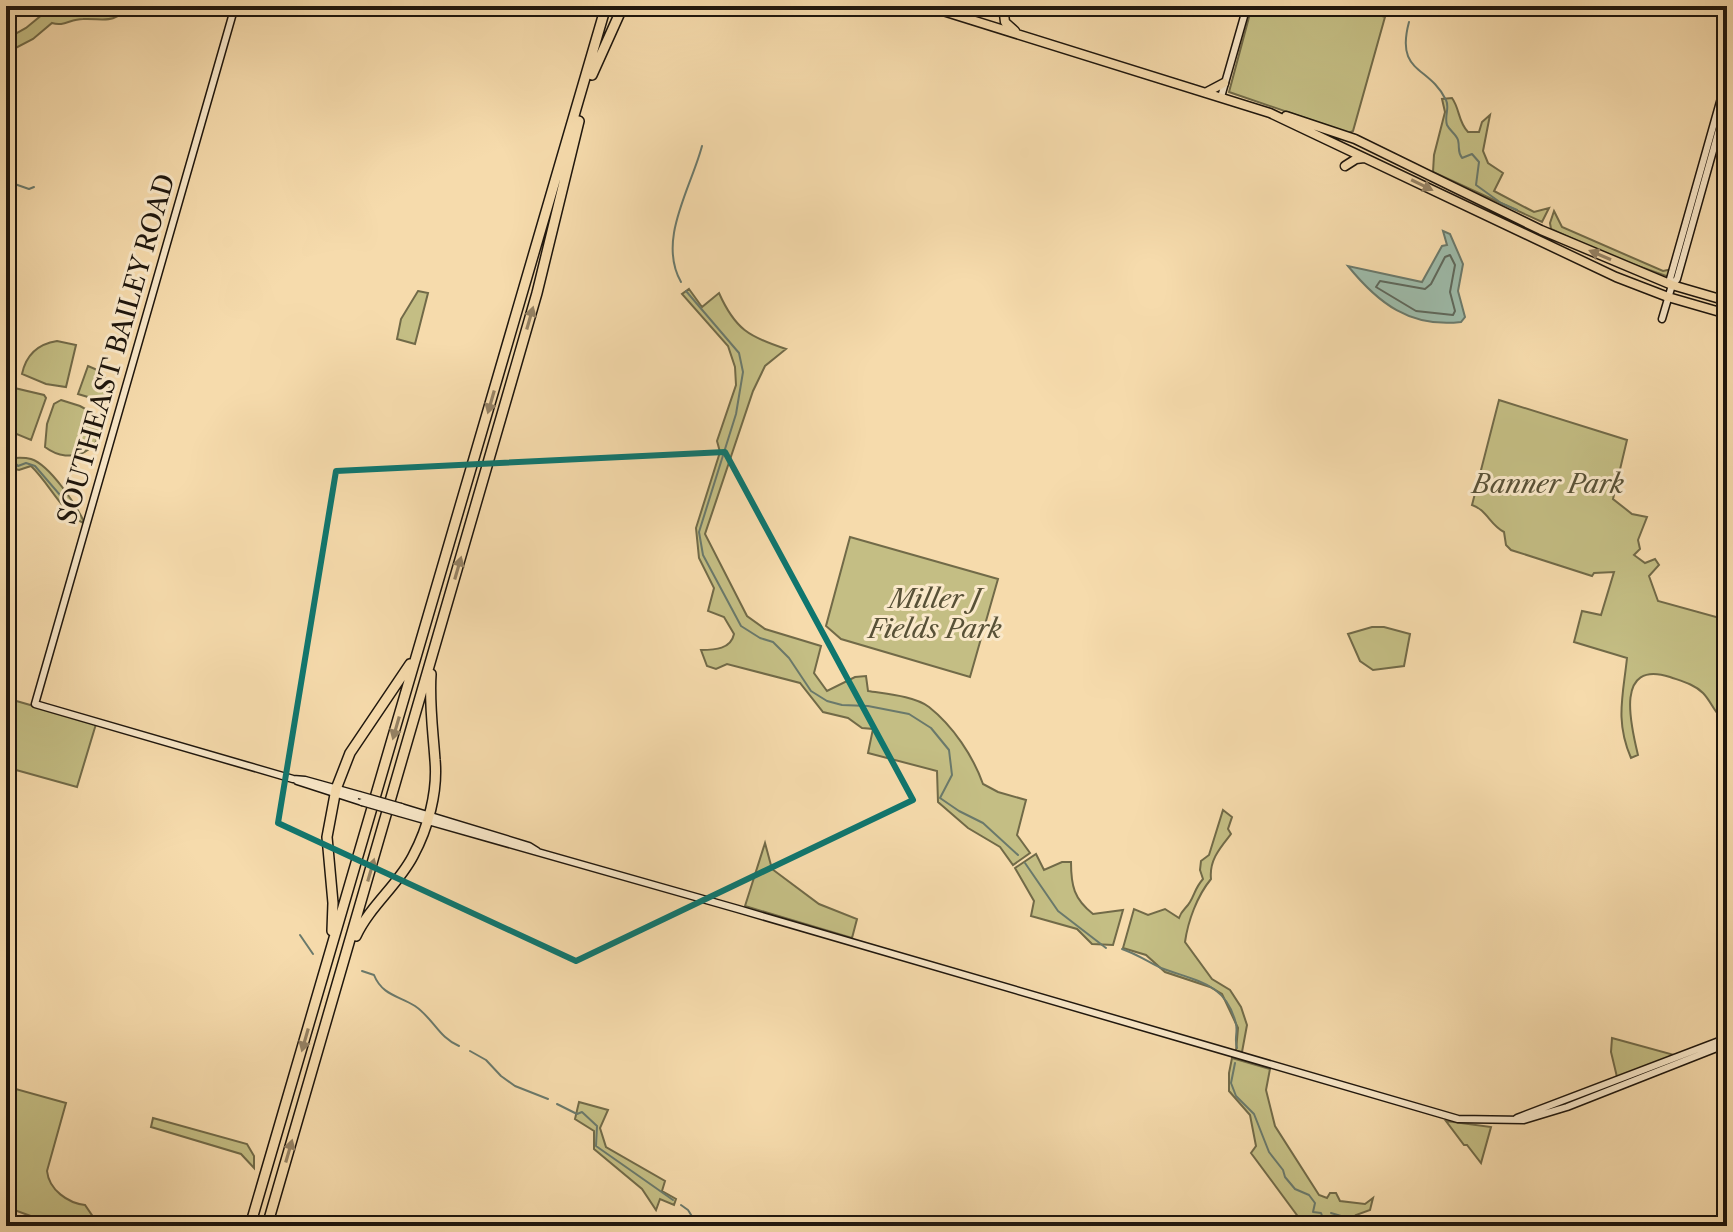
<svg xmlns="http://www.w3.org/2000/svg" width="1733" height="1232" font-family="'Libre Caslon Text',serif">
<rect width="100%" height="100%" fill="#f6dbac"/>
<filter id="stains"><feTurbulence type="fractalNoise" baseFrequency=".0025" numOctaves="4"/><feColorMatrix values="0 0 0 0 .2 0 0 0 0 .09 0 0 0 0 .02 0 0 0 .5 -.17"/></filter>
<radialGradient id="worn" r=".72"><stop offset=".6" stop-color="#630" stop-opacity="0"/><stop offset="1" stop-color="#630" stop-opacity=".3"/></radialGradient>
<path fill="#c4be84" stroke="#716a48" stroke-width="2" d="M111 6H130C112 25 105 18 83 19 70 19 64 27 52 23L33 39 6 53V39L26 28 43 14C54 13 60 10 70 8 84 6 97 12 111 6Z
M1252 6H1354L1385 17 1353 131 1349 133 1229 92Z
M1452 98C1460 109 1458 122 1468 132H1479L1482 122 1490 115 1483 151 1488 163 1503 173 1494 191 1534 212 1549 208 1542 222 1433 172 1434 155 1445 112 1442 99Z
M1554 211 1562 227 1663 271 1673 269 1669 277 1615 258 1551 229 1550 223Z
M689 289 702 307 719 293C735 329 749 337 786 349L765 366 753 391 705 534 747 616 765 629 821 646 814 673 827 691 855 677 866 676 868 691C886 694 914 696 929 707 953 726 973 756 983 784L998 792 1026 800 1017 835 1030 853 1013 865 1000 847 968 828 938 802 937 771 868 753 873 729 862 728 848 718 823 712 800 683 727 664 716 669 707 666 701 650C715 650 731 649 734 634L724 617 708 611 714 588 699 558 696 528 720 452 717 441 736 385 735 367 728 346 682 294Z
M418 291 428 293 415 344 397 339 401 319Z
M57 341 76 345 66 387 46 384 22 374C26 355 38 344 57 341Z
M88 366C105 372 113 385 108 403L78 394Z
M6 386 44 395 46 398 31 440 14 433 6 425Z
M61 400 80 406 102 418C105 450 71 467 45 447L47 424 54 404Z
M1499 400 1627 440 1613 499 1632 514 1647 517 1638 540 1640 549 1634 555 1645 563 1655 559 1659 565 1649 576 1658 601 1727 620V721C1715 716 1712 702 1703 693 1694 684 1681 681 1670 677 1614 659 1631 726 1638 755L1631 758C1615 721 1623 696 1627 658L1574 642 1582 611 1601 615 1614 572 1594 573 1592 576 1511 550 1506 545 1504 532C1490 525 1487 510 1472 505Z
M6 452 11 458C17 458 24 457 31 459 50 465 77 506 85 524 61 512 50 484 31 466L19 470 6 467Z
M850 537 998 579 970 677 841 639 826 626Z
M1372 627H1384L1410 634 1404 666 1373 670 1360 661 1348 634Z
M6 698 96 724 77 787 16 770 6 802Z
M1223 810 1232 817 1228 829 1231 834C1220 848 1209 860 1211 879 1197 896 1188 921 1185 942L1212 979 1230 990 1241 1007 1247 1025 1242 1052 1236 1051 1238 1028 1222 994 1210 987 1165 972 1146 955 1123 948 1134 909 1148 915 1165 909 1179 918C1182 909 1186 909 1190 902 1195 894 1195 888 1203 879L1200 870 1201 861 1209 855Z
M765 843 772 869 819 904 857 919 852 938 745 906Z
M1036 854 1044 870 1062 862H1071C1071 886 1074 899 1093 914L1123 910 1113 945 1092 944 1077 929 1031 916 1034 901 1015 868Z
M1612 1038 1678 1056 1617 1077 1611 1052Z
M1232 1058 1270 1069 1266 1090 1275 1126 1319 1195 1327 1198 1330 1193H1336L1340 1201 1365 1204 1373 1198 1370 1210 1356 1215 1361 1226H1305L1251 1153 1256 1146 1250 1115 1229 1091V1073Z
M6 1076 12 1088 66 1103 47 1171C49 1190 68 1203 85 1205L96 1221 118 1226H58L6 1207Z
M579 1102 608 1110 600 1128 606 1147 665 1181 662 1191 676 1199 674 1205 660 1199 656 1210 642 1189 594 1149V1131L575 1119Z
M153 1118 247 1144 254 1156V1168L241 1154 151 1127Z
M1446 1121 1491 1127 1481 1163 1467 1145H1464Z"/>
<path fill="#9dbbaa" stroke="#6a796b" stroke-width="2" d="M1443 231 1450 234 1463 264 1458 291 1465 317 1461 322C1410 328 1378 303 1348 266L1422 282 1442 246 1447 245Z"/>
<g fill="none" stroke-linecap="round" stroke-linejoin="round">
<path stroke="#5e685c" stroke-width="2" d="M1450 255 1455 265 1450 292 1455 311 1453 315 1416 311 1376 287 1380 281 1425 289 1431 284 1445 257Z"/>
<path stroke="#6a796b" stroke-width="2" d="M1410 6 1411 14
M1409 22C1395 74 1429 65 1446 100 1450 108 1444 116 1447 125 1450 131 1456 134 1458 140 1460 148 1457 151 1462 158L1472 154 1479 162 1476 185 1501 203 1517 210
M6 181 29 189 34 187
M681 282C657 240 691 188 702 146
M686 291 739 353 743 372 736 414 699 532 703 555 741 626 760 638 773 642 789 658 811 691 827 701 842 705 868 706 909 714 931 728 949 750 952 775 940 798 959 811 983 823 1018 855
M6 462 15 463 18 466 26 463 35 466 79 517
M1025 863 1058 911 1106 948
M300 935 313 954
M1122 949C1137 954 1148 962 1161 968 1195 981 1226 982 1236 1024 1238 1032 1234 1039 1237 1048
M362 971 374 975C382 995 399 996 415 1006 433 1018 439 1038 459 1046
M470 1051 486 1060 501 1076 515 1086 548 1099
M1235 1063 1231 1083 1236 1096 1254 1114 1269 1152 1283 1170 1285 1177 1295 1189 1309 1195 1315 1203 1313 1212 1321 1213 1326 1226
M557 1104 577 1114 582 1112 597 1126 596 1146 673 1200
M681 1205 688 1210 698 1226
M1331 1213 1341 1216V1226"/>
<g stroke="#1e160d" stroke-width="9">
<path id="secondary" d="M235 6 35 704 293 779 305 780 359 795
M1221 97 1247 6
M1672 285 1670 279 1727 77
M1662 319 1672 285 1677 279 1727 101
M297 781 362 802
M401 807 529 846 537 851
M400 813 738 909 1458 1119 1524 1120 1567 1107 1727 1044
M1517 1118 1727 1038"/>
</g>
<g stroke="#1e160d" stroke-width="11">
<path id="primary" d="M927 6 1270 113 1616 277 1668 297 1727 314
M1003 6 1005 22 1015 31
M1207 92 1224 83
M1286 116 1355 139 1541 230 1672 285 1727 301
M1345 166 1356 159 1364 158"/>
</g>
<g stroke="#1e160d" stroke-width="12">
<path id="highway" d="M592 75 623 6
M332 931 333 903 327 837 336 789 350 753 410 664
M356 936C370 906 398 885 413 856 428 828 438 792 435 760 433 731 429 703 431 674
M250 1226 606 6
M267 1226 507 397 537 293 579 121"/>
</g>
<use href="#secondary" stroke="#f9e8c9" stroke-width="6"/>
<use href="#primary" stroke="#f6dbac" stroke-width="8"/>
<use href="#highway" stroke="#f6dbac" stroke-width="9"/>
<g stroke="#1e160d" stroke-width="9" stroke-linecap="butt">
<path id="secondary-bridge" d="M359 795 401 807
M362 802 400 813"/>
</g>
<use href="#secondary-bridge" stroke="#f9e8c9" stroke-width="6"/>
</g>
<defs><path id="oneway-solid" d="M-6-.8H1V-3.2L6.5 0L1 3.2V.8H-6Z" transform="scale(2)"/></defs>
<g fill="#958264">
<use href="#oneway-solid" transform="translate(1422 185) rotate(26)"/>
<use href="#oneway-solid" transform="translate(1600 255) rotate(-157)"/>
<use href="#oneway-solid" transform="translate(530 318) rotate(-74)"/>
<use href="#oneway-solid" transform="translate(491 402) rotate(106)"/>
<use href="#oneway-solid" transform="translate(458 568) rotate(-74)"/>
<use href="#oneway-solid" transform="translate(396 728) rotate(106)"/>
<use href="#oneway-solid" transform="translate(371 870) rotate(-74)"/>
<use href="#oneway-solid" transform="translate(305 1040) rotate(106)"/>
<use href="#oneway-solid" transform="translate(289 1151) rotate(-74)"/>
</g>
<path fill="none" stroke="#0f766e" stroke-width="6" stroke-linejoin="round" d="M725 452 913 800 576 961 278 823 336 471Z"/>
<g text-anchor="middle" stroke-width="6" stroke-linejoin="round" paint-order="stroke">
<g font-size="26" fill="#1e160d" stroke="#f9e8c9">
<text transform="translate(116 349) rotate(-74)" y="9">SOUTHEAST BAILEY ROAD</text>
</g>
<g font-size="26" font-style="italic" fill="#585137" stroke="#f9e8c9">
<text x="1548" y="493">Banner Park</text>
<text x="935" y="608">Miller J<tspan x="935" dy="30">Fields Park</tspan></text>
</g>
</g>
<rect width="1733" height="1232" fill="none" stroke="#f6dbac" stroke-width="32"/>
<rect x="8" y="8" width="1717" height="1216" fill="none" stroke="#1e160d" stroke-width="4"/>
<rect x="16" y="16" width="1701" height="1200" fill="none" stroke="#1e160d" stroke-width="2"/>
<rect width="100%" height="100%" filter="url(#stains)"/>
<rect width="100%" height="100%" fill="url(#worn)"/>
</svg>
